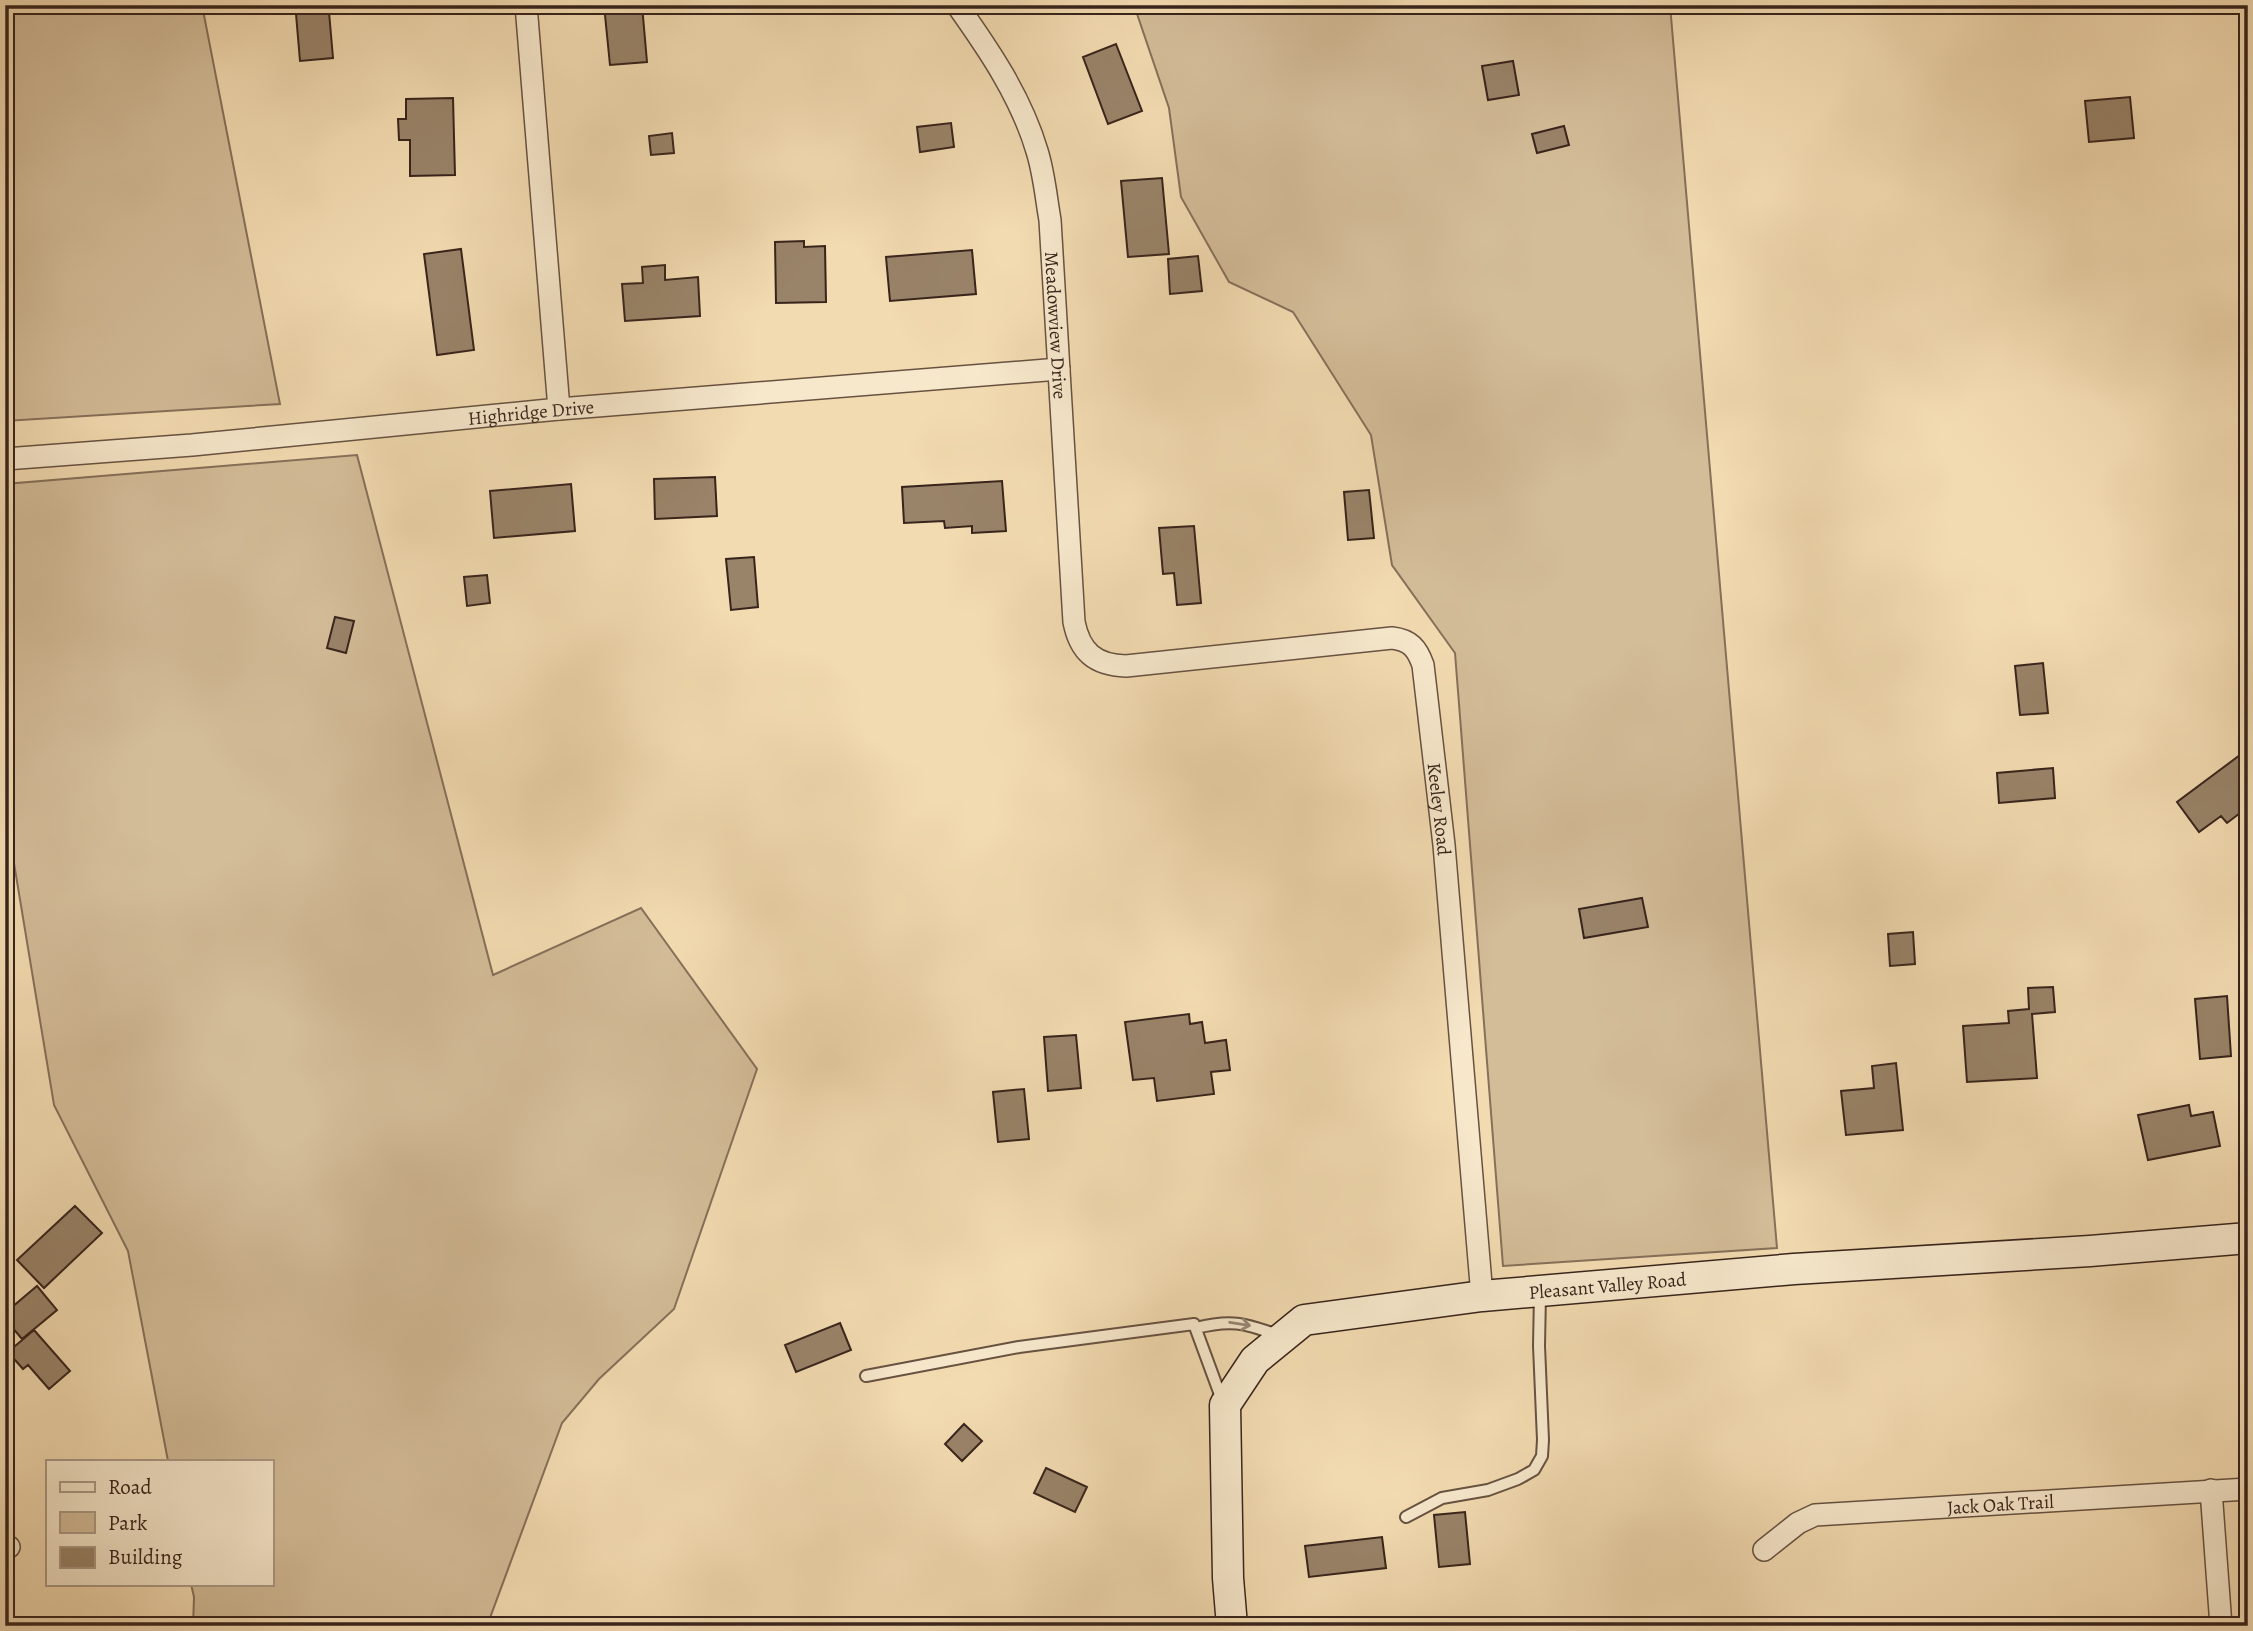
<svg xmlns="http://www.w3.org/2000/svg" width="2253" height="1631" font-family="Alegreya,serif">
<rect width="100%" height="100%" fill="#f3dbb1"/>
<filter id="stains"><feTurbulence type="fractalNoise" baseFrequency=".00286" numOctaves="4"/><feColorMatrix values="0 0 0 0 .2 0 0 0 0 .09 0 0 0 0 .02 0 0 0 .5 -.17"/></filter>
<radialGradient id="worn" r=".72"><stop offset=".6" stop-color="#630" stop-opacity="0"/><stop offset="1" stop-color="#630" stop-opacity=".3"/></radialGradient>
<path fill="#d3bc98" stroke="#86705a" stroke-width="2" d="M5 5H202L280 404 5 421Z
M1134 5H1670L1777 1248 1503 1266 1455 653 1392 565 1371 435 1293 312 1229 282 1181 197 1169 108Z
M357 455 493 975 641 908 757 1069 674 1309 599 1379 562 1423 487 1626H193L194 1597 191 1584H271V1461H168L128 1251 54 1105 5 809V484Z"/>
<path fill="#998369" stroke="#38241c" stroke-width="2" d="M604 5H642L647 62 610 65Z
M329 12 333 58 300 61 296 14Z
M1116 44 1142 111 1108 124 1083 57Z
M1513 61 1519 95 1488 100 1482 66Z
M2130 97 2134 138 2089 142 2085 101Z
M453 98 455 175 410 176V140H399L398 119H406V99Z
M951 123 954 147 920 152 917 127Z
M1564 126 1569 145 1537 153 1532 134Z
M672 133 674 153 651 155 649 136Z
M1162 178 1169 254 1128 257 1121 181Z
M804 241V247L825 246 826 302 776 303 775 242Z
M461 249 474 350 437 355 424 254Z
M972 250 976 294 890 301 886 257Z
M1198 256 1202 291 1170 294 1168 259Z
M665 265V280L698 277 700 316 625 321 622 284 643 283 642 267Z
M715 477 717 516 655 519 654 479Z
M1002 481 1006 531 972 533V526L945 528 944 521 904 523 902 487Z
M571 484 575 531 494 538 490 491Z
M1369 490 1374 538 1348 540 1344 492Z
M1194 526 1201 603 1177 605 1174 573 1163 574 1159 528Z
M754 557 758 607 731 610 726 559Z
M487 575 490 603 467 606 464 577Z
M335 617 354 621 346 653 327 648Z
M2043 663 2048 713 2020 715 2015 666Z
M2248 749V807L2227 823 2221 816 2199 832 2177 802Z
M2053 768 2055 798 1999 803 1997 773Z
M1642 898 1648 927 1584 938 1579 909Z
M1913 932 1915 964 1890 966 1888 934Z
M2053 987 2055 1012 2032 1014 2037 1078 1967 1082 1963 1026 2009 1023 2008 1011 2029 1009 2028 988Z
M2227 996 2231 1056 2200 1059 2195 999Z
M1189 1014 1190 1024 1202 1022 1205 1043 1226 1040 1230 1070 1211 1072 1214 1094 1157 1101 1154 1078 1133 1080 1125 1022Z
M1076 1035 1081 1088 1048 1091 1044 1037Z
M1896 1063 1903 1130 1846 1135 1841 1091 1874 1088 1872 1066Z
M1024 1089 1029 1139 998 1142 993 1092Z
M2189 1105 2191 1116 2213 1112 2220 1146 2148 1160 2138 1115Z
M75 1206 102 1233 44 1288 17 1260Z
M37 1286 57 1310 22 1339 5 1319V1313Z
M840 1323 851 1350 796 1372 785 1345Z
M34 1330 70 1371 49 1389 28 1365 23 1369 8 1352Z
M964 1424 982 1441 962 1461 945 1444Z
M1046 1468 1087 1487 1075 1512 1034 1493Z
M1465 1512 1470 1564 1439 1567 1434 1515Z
M1382 1537 1386 1568 1309 1577 1305 1546Z"/>
<g fill="none" stroke-linecap="round" stroke-linejoin="round">
<g stroke="#675241" stroke-width="14">
<path id="lane" d="M1196 1328C1231 1319 1244 1323 1278 1335
M866 1376 1019 1347 1194 1324 1222 1400
M1406 1517 1442 1498 1488 1490 1518 1479 1534 1470 1542 1456 1543 1440 1539 1346 1540 1294"/>
</g>
<g stroke="#675241" stroke-width="24">
<g id="street">
<path d="M526 5 559 409"/>
<path id="s1" d="M957 5C989 50 1021 97 1037 151 1044 173 1046 197 1050 220L1074 622C1080 652 1095 665 1126 666L1392 638C1410 640 1417 648 1423 665L1444 845 1482 1296"/>
<path id="s2" d="M5 459 192 445 559 409 1059 369"/>
<path d="M2211 1490 2221 1626"/>
<path d="M5 1546 9 1547"/>
<path id="s3" d="M1764 1550 1798 1523 1815 1515 2248 1489"/>
</g>
</g>
<g stroke="#38241c" stroke-width="33">
<g id="secondary">
<path id="s4" d="M1232 1626 1228 1578 1225 1405 1255 1360 1304 1320 1482 1296 1794 1269 2090 1251 2248 1238"/>
</g>
</g>
<use href="#lane" stroke="#f7e8cc" stroke-width="10"/>
<use href="#street" stroke="#f7e8cc" stroke-width="21"/>
<use href="#secondary" stroke="#f7e8cc" stroke-width="30"/>
</g>
<defs><path id="oneway-shaft" d="M-6 0H5M1.5-3L5.5 0L1.5 3" fill="none" stroke-width="1.6" stroke-linecap="round" stroke-linejoin="round" transform="scale(1.75)"/></defs>
<use stroke="#988674" href="#oneway-shaft" transform="translate(1240 1324) rotate(9)"/>
<g text-anchor="middle" stroke-width="5" stroke-linejoin="round" paint-order="stroke">
<g font-size="19" fill="#38241c" stroke="#f7e8cc">
<text dy="7" stroke="none"><textPath href="#s1" startOffset="343">Meadowview Drive</textPath></text>
<text dy="7" stroke="none"><textPath href="#s2" startOffset="528">Highridge Drive</textPath></text>
<text dy="7" stroke="none"><textPath href="#s1" startOffset="1172">Keeley Road</textPath></text>
<text dy="7" stroke="none"><textPath href="#s4" startOffset="644">Pleasant Valley Road</textPath></text>
<text dy="7" stroke="none"><textPath href="#s3" startOffset="248">Jack Oak Trail</textPath></text>
</g>
</g>
<rect width="2253" height="1631" fill="none" stroke="#f3dbb1" stroke-width="28"/>
<rect x="7" y="7" width="2239" height="1617" fill="none" stroke="#38241c" stroke-width="3.5"/>
<rect x="14" y="14" width="2225" height="1603" fill="none" stroke="#38241c" stroke-width="2"/>
<rect x="46" y="1460" width="228" height="126" fill="#f7e8cc" stroke="#ab9a86" stroke-width="2"/>
<rect x="60" y="1482" width="35" height="10" fill="#f7e8cc" stroke="#ab9a86" stroke-width="2"/>
<text x="108" y="1494" font-size="21" fill="#38241c">Road</text>
<rect x="60" y="1512" width="35" height="21" fill="#d3bc98" stroke="#ab9a86" stroke-width="2"/>
<text x="108" y="1530" font-size="21" fill="#38241c">Park</text>
<rect x="60" y="1547" width="35" height="21" fill="#998369" stroke="#ab9a86" stroke-width="2"/>
<text x="108" y="1564" font-size="21" fill="#38241c">Building</text>
<rect width="100%" height="100%" filter="url(#stains)"/>
<rect width="100%" height="100%" fill="url(#worn)"/>
</svg>
